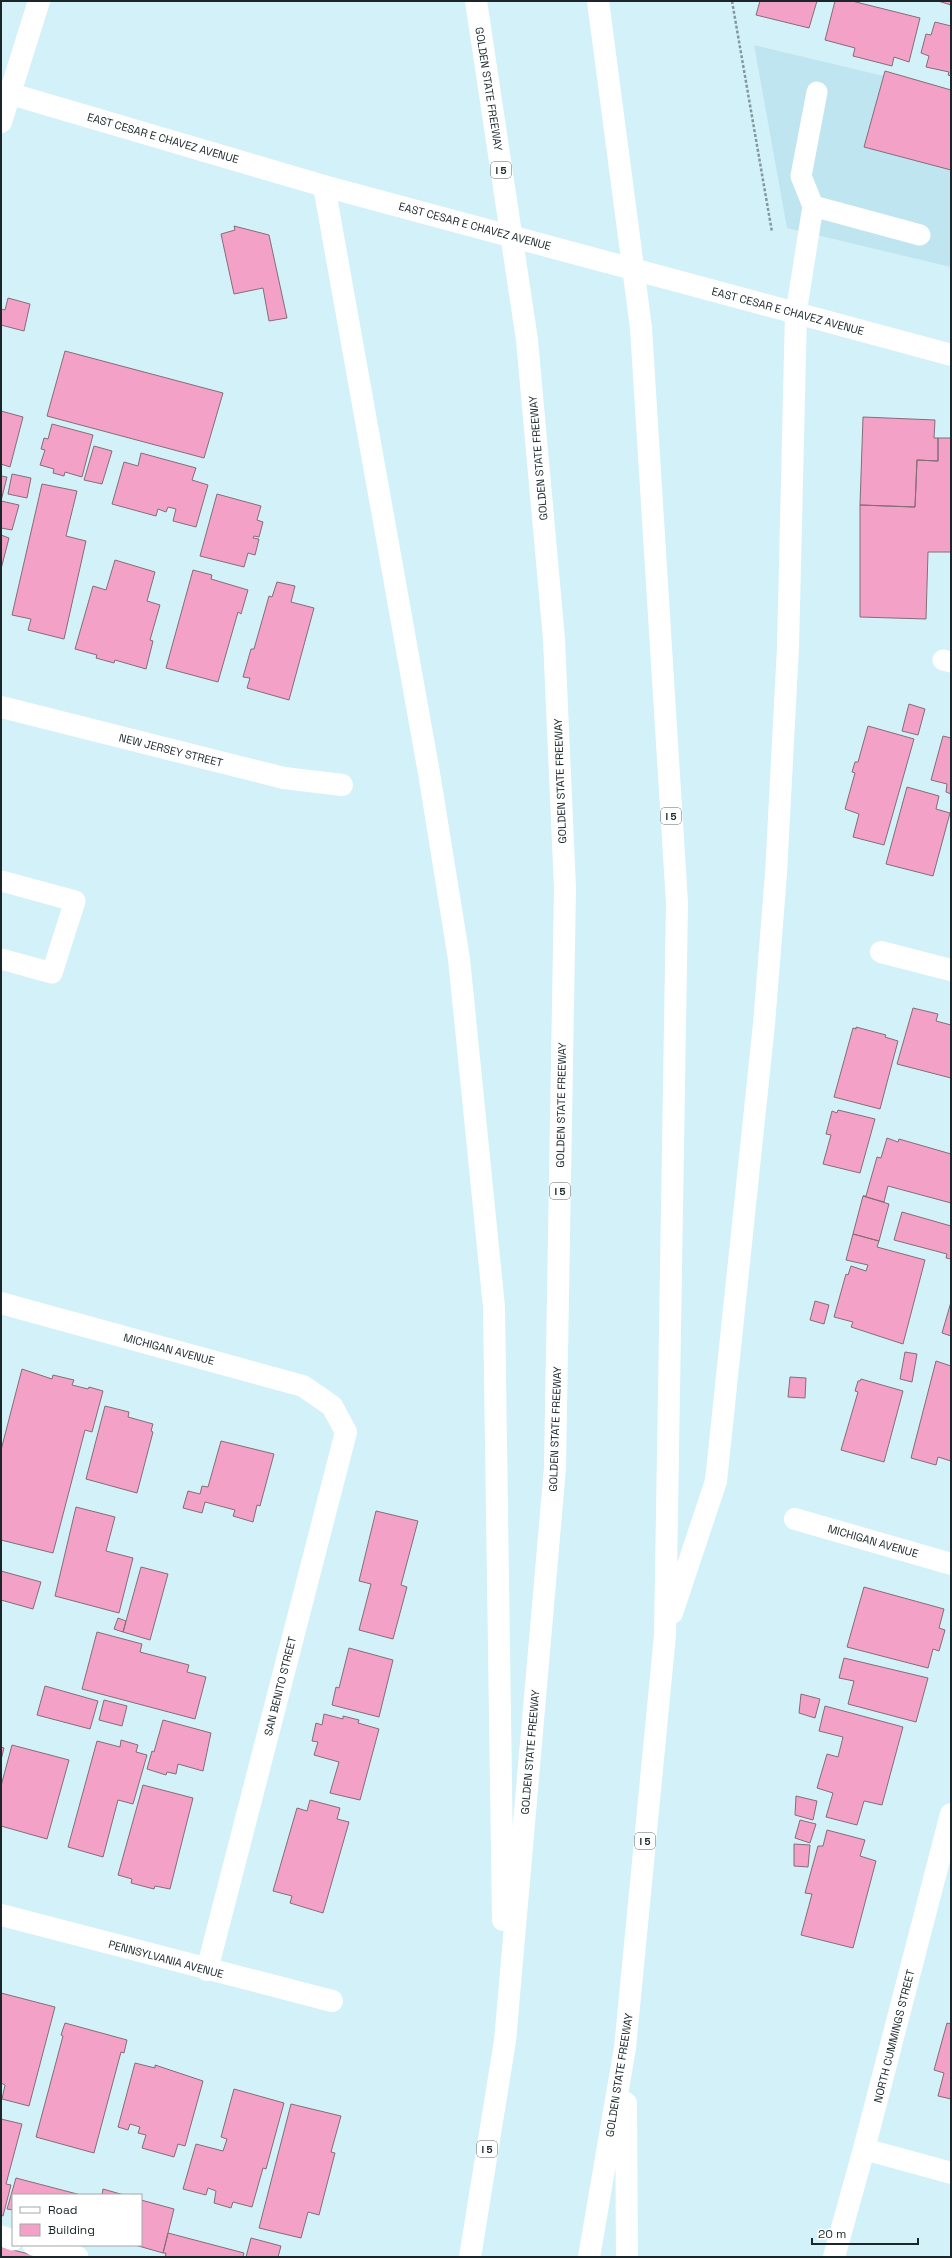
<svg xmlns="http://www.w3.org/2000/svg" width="952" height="2258" font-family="'Space Grotesk',sans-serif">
<rect width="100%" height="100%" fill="#d3f1f9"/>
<path fill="#bfe6f0" d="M754 45 951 92V267L787 228Z"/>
<path fill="#f3a1c7" stroke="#856d77" d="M760 1H817L809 28 756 15Z
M835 1H852L920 18 909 62 894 57 892 66 853 56 855 48 825 40Z
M938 1H951V5Z
M935 22 951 26V76L948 75 949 72 926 67 929 56 921 53 926 34 931 35Z
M885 71 951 90V170L864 147Z
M234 226 269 235 287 318 269 321 263 288 234 294 221 234 235 230Z
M8 298 30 304 24 331 1 325V309L5 310Z
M65 351 223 393 204 458 47 416Z
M1 411 23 417 10 467 1 464Z
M863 417 935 420 934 438H938V461L917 460 915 507 860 505Z
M52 424 93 435 82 477 65 472 64 476 53 473 54 469 40 465 45 450 41 449 44 438 48 439Z
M938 438H951V552H928L926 619 860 617V505L915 507 917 460 938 461Z
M94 446 112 451 102 484 84 480Z
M141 453 196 468 192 480 208 485 196 527 173 521 176 509 168 507 166 512 158 509 156 516 112 504 124 462 138 466Z
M12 474 31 478 27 498 8 494Z
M1 476 7 477 1 501 19 505 12 530 1 528Z
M42 484 77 491 66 536 86 541 64 639 28 630 31 619 12 615Z
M217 494 261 506 257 520 263 522 259 537 254 536 253 538 259 539 255 555 248 553 244 567 200 556Z
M1 535 9 538 1 569Z
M115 560 155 572 147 601 160 605 150 640 153 641 146 669 115 660 114 663 96 658 97 655 75 649 93 586 106 590Z
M193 570 212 575 211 579 248 590 241 614 238 612 218 682 166 668Z
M277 582 295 586 291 602 314 608 289 700 247 688 250 678 243 677 251 649H254L269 596 272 597Z
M909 704 925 709 918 735 902 731Z
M868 726 914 739 884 845 853 837 859 814 845 809 855 773 852 772 855 762H858Z
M943 736 951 738V794L946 792 947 784 931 780Z
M907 787 939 796 936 809 950 813 933 876 886 864Z
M913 1008 938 1014 936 1021 951 1025V1078L897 1064Z
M856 1027 886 1035 885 1037 898 1041 880 1109 834 1097 853 1028 856 1029Z
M838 1110 875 1119 860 1173 823 1164 831 1135 826 1134 832 1111 837 1113Z
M887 1138 898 1142 899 1139 951 1154V1203L888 1186 884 1202 863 1196H866L877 1157 881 1158Z
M863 1196 889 1204 879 1241 853 1234Z
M902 1212 951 1226V1259L946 1258 947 1254 894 1240Z
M853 1234 879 1241 877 1247 925 1260 903 1344 851 1327 853 1322 834 1317 846 1274 848 1275 851 1266 866 1271 868 1265 846 1260Z
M815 1301 829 1305 824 1324 810 1320Z
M951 1302V1336L942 1333Z
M905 1352 917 1354 912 1382 900 1379Z
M936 1361 951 1366V1461L938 1457 936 1465 911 1458Z
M22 1369 52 1379 53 1375 74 1380 72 1385 88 1389 89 1387 103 1391 92 1432 85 1430 53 1553 1 1540V1450Z
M790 1377 806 1378 805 1398 788 1397Z
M861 1379 903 1391 884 1462 841 1450 858 1392 855 1391 858 1381H860Z
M105 1406 129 1412 128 1417 153 1424 151 1431 153 1432 137 1493 86 1479Z
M221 1441 274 1454 260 1506 257 1505 253 1522 233 1516 235 1510 205 1502 202 1513 183 1508 188 1491 200 1494 202 1486 208 1487Z
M76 1507 115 1517 106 1551 133 1558 119 1613 55 1596Z
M376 1511 418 1521 401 1585 407 1587 393 1639 359 1630 371 1584 359 1581Z
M141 1567 168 1574 150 1640 123 1632Z
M1 1571 41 1582 33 1609 1 1600Z
M864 1587 944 1609 939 1628 945 1630 939 1651 933 1649 928 1668 847 1647Z
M118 1618 126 1621 123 1632 114 1629Z
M97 1632 142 1644 140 1652 189 1665 187 1672 206 1677 195 1719 82 1689Z
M349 1648 393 1660 379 1717 332 1705 336 1687 339 1688Z
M844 1658 928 1678 916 1722 848 1704 854 1681 839 1678Z
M45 1686 98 1701 90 1729 37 1715Z
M801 1694 820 1699 815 1718 799 1713Z
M104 1700 127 1706 122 1726 99 1720Z
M825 1706 903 1727 882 1805 864 1801 857 1825 826 1817 833 1793 817 1788 827 1754 838 1757 843 1737 819 1731Z
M324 1714 343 1719V1716L359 1720 358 1723 379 1729 360 1800 330 1793 339 1762 314 1755 318 1742 312 1741 316 1723 322 1725Z
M163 1720 211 1733 203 1771 178 1764 176 1774 167 1772 166 1775 147 1769 152 1751 154 1752Z
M121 1740 138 1745 136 1752 147 1755 133 1804 118 1800 103 1857 68 1847 97 1741 120 1747Z
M12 1745 69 1760 47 1839 1 1826V1786Z
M1 1747 4 1748 1 1760Z
M143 1785 193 1798 170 1889 155 1886 154 1889 131 1883 132 1879 118 1875Z
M796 1796 817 1801 813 1820 795 1815Z
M310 1800 340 1808 337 1819 349 1822 323 1913 290 1903 292 1896 273 1891 297 1808 307 1811Z
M800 1820 816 1824 810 1843 795 1838Z
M827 1830 865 1840 860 1856 876 1861 853 1948 801 1935 812 1894 805 1893 818 1846H823Z
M794 1844 810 1845 808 1867 794 1866Z
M1 1993 55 2007 29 2106 2 2099 5 2085 1 2083Z
M65 2023 127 2040 124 2053 121 2052 94 2153 36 2137 63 2036 61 2035Z
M947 2023 951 2024V2099L938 2096 944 2073 934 2070Z
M135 2063 155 2068V2065L203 2081 185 2146 178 2144 174 2157 142 2148 146 2135 138 2133 140 2127 130 2124 128 2130 118 2127Z
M234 2089 284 2103 266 2169 263 2168 252 2207 233 2202 231 2208 214 2203 216 2191 208 2188 206 2195 183 2189 196 2144 223 2151 227 2139 221 2137Z
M291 2104 341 2116 331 2152 335 2153 319 2215 308 2212 301 2238 259 2228Z
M1 2119 22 2124 6 2184 11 2185 3 2216 1 2215Z
M16 2178 81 2195H13V2210L7 2209Z
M103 2189 124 2195H102Z
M141 2200 174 2209 163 2253 135 2245H141Z
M168 2233 244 2253 243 2257H165L166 2253H163Z
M251 2238 281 2246 278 2257H246Z
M1 2247 41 2257H1Z"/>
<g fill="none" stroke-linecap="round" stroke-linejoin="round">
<path stroke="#82989e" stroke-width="2.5" stroke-dasharray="3 2" stroke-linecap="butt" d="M732 1 772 232"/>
<path stroke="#fff" stroke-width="21" d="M813 206 920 235
M796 313 813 206 801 176 817 92
M943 660 951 662
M1 881 75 901 52 973 1 959
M1 2236 13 2240
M33 2245 78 2257"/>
<path stroke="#fff" stroke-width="22" d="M1 707 284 778 342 785
M881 952 951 970
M1 1303 303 1386 332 1406 346 1432 207 1970
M795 1519 951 1564
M1 1915 332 2001
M864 2149 951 2173
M834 2257 864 2149 951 1814"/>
<path stroke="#fff" stroke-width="22" d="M1 122 39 1
M796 313 951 355"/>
<path stroke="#fff" stroke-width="22" d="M1 91 324 186 796 313"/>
<path stroke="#fff" stroke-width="22" d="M324 186 429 773 459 959 494 1307 503 1920
M672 1613 716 1481 764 1024 776 874 788 647 796 313
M626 2103 627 2257
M470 2257 505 2041 555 1468 565 888 554 639 527 340 476 1
M589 2257 625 2048 665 1635 677 903 641 328 598 1"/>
</g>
<g text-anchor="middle" stroke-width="4" stroke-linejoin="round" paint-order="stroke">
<g fill="#fff" stroke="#5f6769" stroke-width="1">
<rect x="491" y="162" width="20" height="16" rx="3"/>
<rect x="661" y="808" width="20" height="16" rx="3"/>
<rect x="550" y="1183" width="20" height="16" rx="3"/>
<rect x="635" y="1833" width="20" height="16" rx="3"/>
<rect x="477" y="2141" width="20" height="16" rx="3"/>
</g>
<g font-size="10" font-weight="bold" fill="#1a2629">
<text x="501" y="174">I 5</text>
<text x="671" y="820">I 5</text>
<text x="560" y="1195">I 5</text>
<text x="645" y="1845">I 5</text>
<text x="487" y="2153">I 5</text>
</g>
<g font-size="11" fill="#1a2629" stroke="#fff">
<text transform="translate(489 89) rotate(81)" y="4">GOLDEN STATE FREEWAY</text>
<text transform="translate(163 138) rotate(16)" y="4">EAST CESAR E CHAVEZ AVENUE</text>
<text transform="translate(475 226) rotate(15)" y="4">EAST CESAR E CHAVEZ AVENUE</text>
<text transform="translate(788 311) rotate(15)" y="4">EAST CESAR E CHAVEZ AVENUE</text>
<text transform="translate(538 458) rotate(-95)" y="4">GOLDEN STATE FREEWAY</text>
<text transform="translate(171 750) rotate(14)" y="4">NEW JERSEY STREET</text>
<text transform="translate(560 781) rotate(-92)" y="4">GOLDEN STATE FREEWAY</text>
<text transform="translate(561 1105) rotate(-89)" y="4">GOLDEN STATE FREEWAY</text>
<text transform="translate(169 1349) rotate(15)" y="4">MICHIGAN AVENUE</text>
<text transform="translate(555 1429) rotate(-88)" y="4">GOLDEN STATE FREEWAY</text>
<text transform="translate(873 1541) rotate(16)" y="4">MICHIGAN AVENUE</text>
<text transform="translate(280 1686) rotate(-76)" y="4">SAN BENITO STREET</text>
<text transform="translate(530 1752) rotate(-85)" y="4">GOLDEN STATE FREEWAY</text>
<text transform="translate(166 1959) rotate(15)" y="4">PENNSYLVANIA AVENUE</text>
<text transform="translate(894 2036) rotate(-76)" y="4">NORTH CUMMINGS STREET</text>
<text transform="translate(619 2075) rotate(-81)" y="4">GOLDEN STATE FREEWAY</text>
</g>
</g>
<rect width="952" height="2258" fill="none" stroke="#1a2629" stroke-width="4"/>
<rect x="12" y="2194" width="130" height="52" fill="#ffffff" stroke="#a3a8a9"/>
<rect x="20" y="2207" width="20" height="6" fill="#ffffff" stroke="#a3a8a9"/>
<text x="48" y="2214" font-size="12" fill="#1a2629">Road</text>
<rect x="20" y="2224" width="20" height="12" fill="#f3a1c7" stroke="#a3a8a9"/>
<text x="48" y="2234" font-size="12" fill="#1a2629">Building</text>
<path d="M812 2238v6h106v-6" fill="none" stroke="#1a2629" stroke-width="2"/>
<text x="818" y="2238" font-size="12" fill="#1a2629" stroke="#ffffff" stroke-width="3" paint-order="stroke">20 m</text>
</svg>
